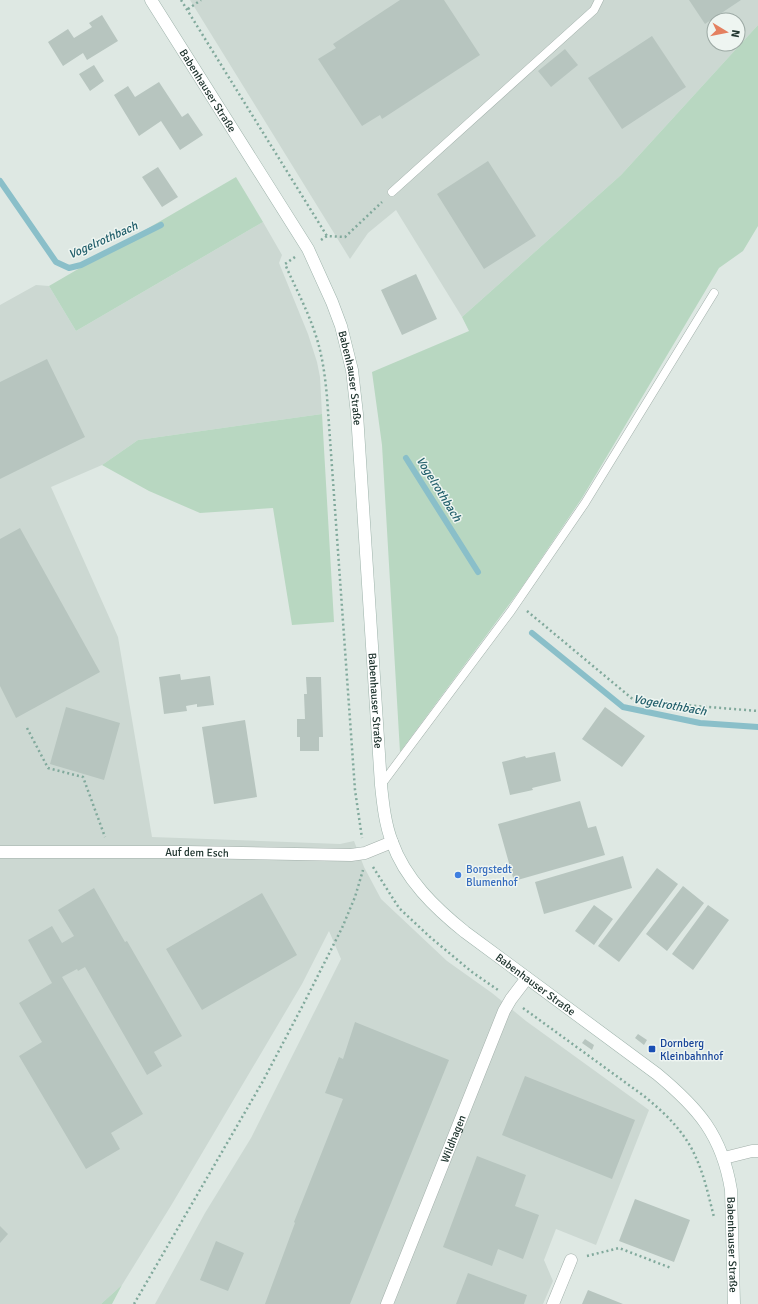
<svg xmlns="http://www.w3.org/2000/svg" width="758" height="1304" font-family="Signika,sans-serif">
<rect width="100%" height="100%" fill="#dee8e3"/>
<path fill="#ccd8d2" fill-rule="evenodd" d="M190 0H758V25L621 175 462 317 396 210 368 233 350 259ZM714 20H738V44H714Z
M263 222 282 255 279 263 308 334 317 362 320 377 322 414 138 440 102 465 51 487 118 637 152 837 340 844 354 841 364 867 381 899 447 961 492 993 526 1021 649 1110 596 1245 556 1229 544 1260 553 1281 543 1304H155L205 1213 251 1138 341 959 329 931 302 984 172 1204 122 1285 101 1304H0V305L36 285 49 286 76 331Z"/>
<path fill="#b8d7c1" d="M758 25V226L743 251 719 268 582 498 522 587 400 752 382 445 372 372 469 331 462 317 621 175Z
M236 177 263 222 76 331 49 286Z
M322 414 334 622 292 625 273 508 200 513 149 491 102 465 138 440Z
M122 1285 112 1304H101Z"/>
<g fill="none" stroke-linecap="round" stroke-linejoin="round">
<path stroke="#8abfc9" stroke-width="6" d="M0 181 56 262 69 268 81 265 161 225
M406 458 478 572
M532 633 623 707 700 723 758 727"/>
</g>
<path fill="#b7c5bf" d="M400 0H444L480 55 382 119 380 115 362 126 318 59 336 48 333 44Z
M689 0H741L705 24Z
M102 15 118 41 87 60 83 53 63 66 48 42 68 29 74 38 92 27 89 23Z
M652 36 686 87 622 129 588 78Z
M565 49 578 65 551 87 538 71Z
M94 65 104 81 90 91 79 74Z
M159 82 182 117 188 113 203 135 180 150 161 121 139 136 114 95 128 86 135 97Z
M488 161 536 236 484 269 437 194Z
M158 167 178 197 162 207 142 177Z
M416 274 437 319 402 335 381 290Z
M47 359 85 437 0 479V382Z
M20 528 100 672 16 718 0 686V539Z
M180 674 181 680 210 676 214 705 197 707V704L186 706 187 711 164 714 159 677Z
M306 677H321L323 737H319V751H300V737H297V719H305L304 694H307Z
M66 707 120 723 104 780 50 764Z
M605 707 645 736 622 767 582 739Z
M245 720 257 797 214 804 202 727Z
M555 752 561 781 532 788 533 790 510 795 502 762 525 756 526 758Z
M580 801 588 828 596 826 605 855 514 881 498 824Z
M623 856 632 888 544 914 535 882Z
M657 868 678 884 619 962 598 946Z
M683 886 704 903 667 951 646 934Z
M94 888 125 942 127 941 182 1036 154 1052 162 1066 147 1075 85 967 78 971 77 969 62 977 143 1114 111 1133 120 1149 86 1169 19 1056 42 1042 19 1003 52 983 28 940 52 926 62 943 74 936 58 910Z
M262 893 297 955 202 1010 166 949Z
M594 905 613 919 594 945 575 931Z
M708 905 729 920 693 970 672 954Z
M355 1022 449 1060 350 1304H265L295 1223 294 1222 343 1099 325 1093 339 1057 343 1059Z
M638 1034 647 1040 644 1045 635 1038Z
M585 1039 594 1045 592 1050 582 1043Z
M525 1076 635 1120 612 1179 502 1135Z
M477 1156 526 1175 515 1206 539 1215 523 1259 498 1249 492 1266 443 1247Z
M635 1199 690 1220 674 1262 619 1241Z
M0 1226 8 1234 0 1243Z
M216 1241 244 1253 228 1291 200 1280Z
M468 1273 527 1295 524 1304H456Z
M588 1290 623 1304H582Z"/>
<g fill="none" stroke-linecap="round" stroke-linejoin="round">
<g stroke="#a2afaa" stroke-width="9">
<path id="service" d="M392 192 594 10 599 0
M381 785 511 611 585 503 714 293"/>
</g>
<g stroke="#a2afaa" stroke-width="13">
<g id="minor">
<path id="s1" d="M0 852H187L351 855 365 853 392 842"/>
<path d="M724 1158 752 1151H758"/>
<path id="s2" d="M387 1304 504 1011 511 999 527 978"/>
<path d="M553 1304 571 1260"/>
</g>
</g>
<g stroke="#9eb3ab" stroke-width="13">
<g id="secondary">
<path id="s3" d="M151 0 308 249 332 302 341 326 352 370 357 414 381 785C383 804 385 824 392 842 405 879 435 908 465 932L657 1074C698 1108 722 1135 731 1190L734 1304"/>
</g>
</g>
<path stroke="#81a99c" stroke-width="2.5" stroke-dasharray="2 3" stroke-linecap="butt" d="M181 0 327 236
M188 9 201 0
M321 240 327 236 345 237 382 202
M295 257 285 264C295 287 307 309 315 333 322 353 325 375 327 397L355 790 362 838
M527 611 635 701 758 711
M27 728 48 768 83 777 105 837
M373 867 399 908 430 937 472 972 498 990
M523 1008 644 1096C666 1114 686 1133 697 1160 705 1178 709 1198 714 1217
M587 1256 619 1248 671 1268
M134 1304 263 1081 304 1003 342 928 355 897 363 870"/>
<use href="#service" stroke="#fff" stroke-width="8"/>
<use href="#minor" stroke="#fff" stroke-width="12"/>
<use href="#secondary" stroke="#fff" stroke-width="12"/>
</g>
<circle fill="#3f7fe0" stroke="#eef5f1" stroke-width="1.5" cx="458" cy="875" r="4"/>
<rect fill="#1a4fb4" stroke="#eef5f1" stroke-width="1.5" x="648" y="1045" width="8" height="8" rx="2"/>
<g text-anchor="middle" stroke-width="3" stroke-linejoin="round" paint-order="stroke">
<g font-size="11" fill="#213630" stroke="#eef5f1">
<text dy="4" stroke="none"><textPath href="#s3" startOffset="107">Babenhauser Straße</textPath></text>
<text dy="4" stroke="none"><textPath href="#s3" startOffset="431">Babenhauser Straße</textPath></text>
<text dy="4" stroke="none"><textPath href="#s3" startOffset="755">Babenhauser Straße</textPath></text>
<text dy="4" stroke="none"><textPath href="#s1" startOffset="197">Auf dem Esch</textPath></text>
<text dy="4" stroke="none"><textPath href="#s3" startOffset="1103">Babenhauser Straße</textPath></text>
<text dy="4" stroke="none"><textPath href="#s2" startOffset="178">Wildhagen</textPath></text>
<text dy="4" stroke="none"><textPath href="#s3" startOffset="1450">Babenhauser Straße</textPath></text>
</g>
<g font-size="11" fill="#366cbe" stroke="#eef5f1" text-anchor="start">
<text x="466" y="873">Borgstedt<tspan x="466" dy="13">Blumenhof</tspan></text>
</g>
<g font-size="11" fill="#164399" stroke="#eef5f1" text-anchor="start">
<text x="660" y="1047">Dornberg<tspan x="660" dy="13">Kleinbahnhof</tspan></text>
</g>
<g font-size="12" font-style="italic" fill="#225f6b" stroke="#eef5f1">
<text transform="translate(103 240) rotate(-24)" y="4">Vogelrothbach</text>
<text transform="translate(439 489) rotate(58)" y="4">Vogelrothbach</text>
<text transform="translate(670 705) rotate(10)" y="4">Vogelrothbach</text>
</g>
</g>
<g transform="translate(726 32) rotate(100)"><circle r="19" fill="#eef5f1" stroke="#9ca9a4"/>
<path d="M0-3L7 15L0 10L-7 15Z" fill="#e48060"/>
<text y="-6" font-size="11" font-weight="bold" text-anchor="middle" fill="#213630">N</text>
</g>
</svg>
